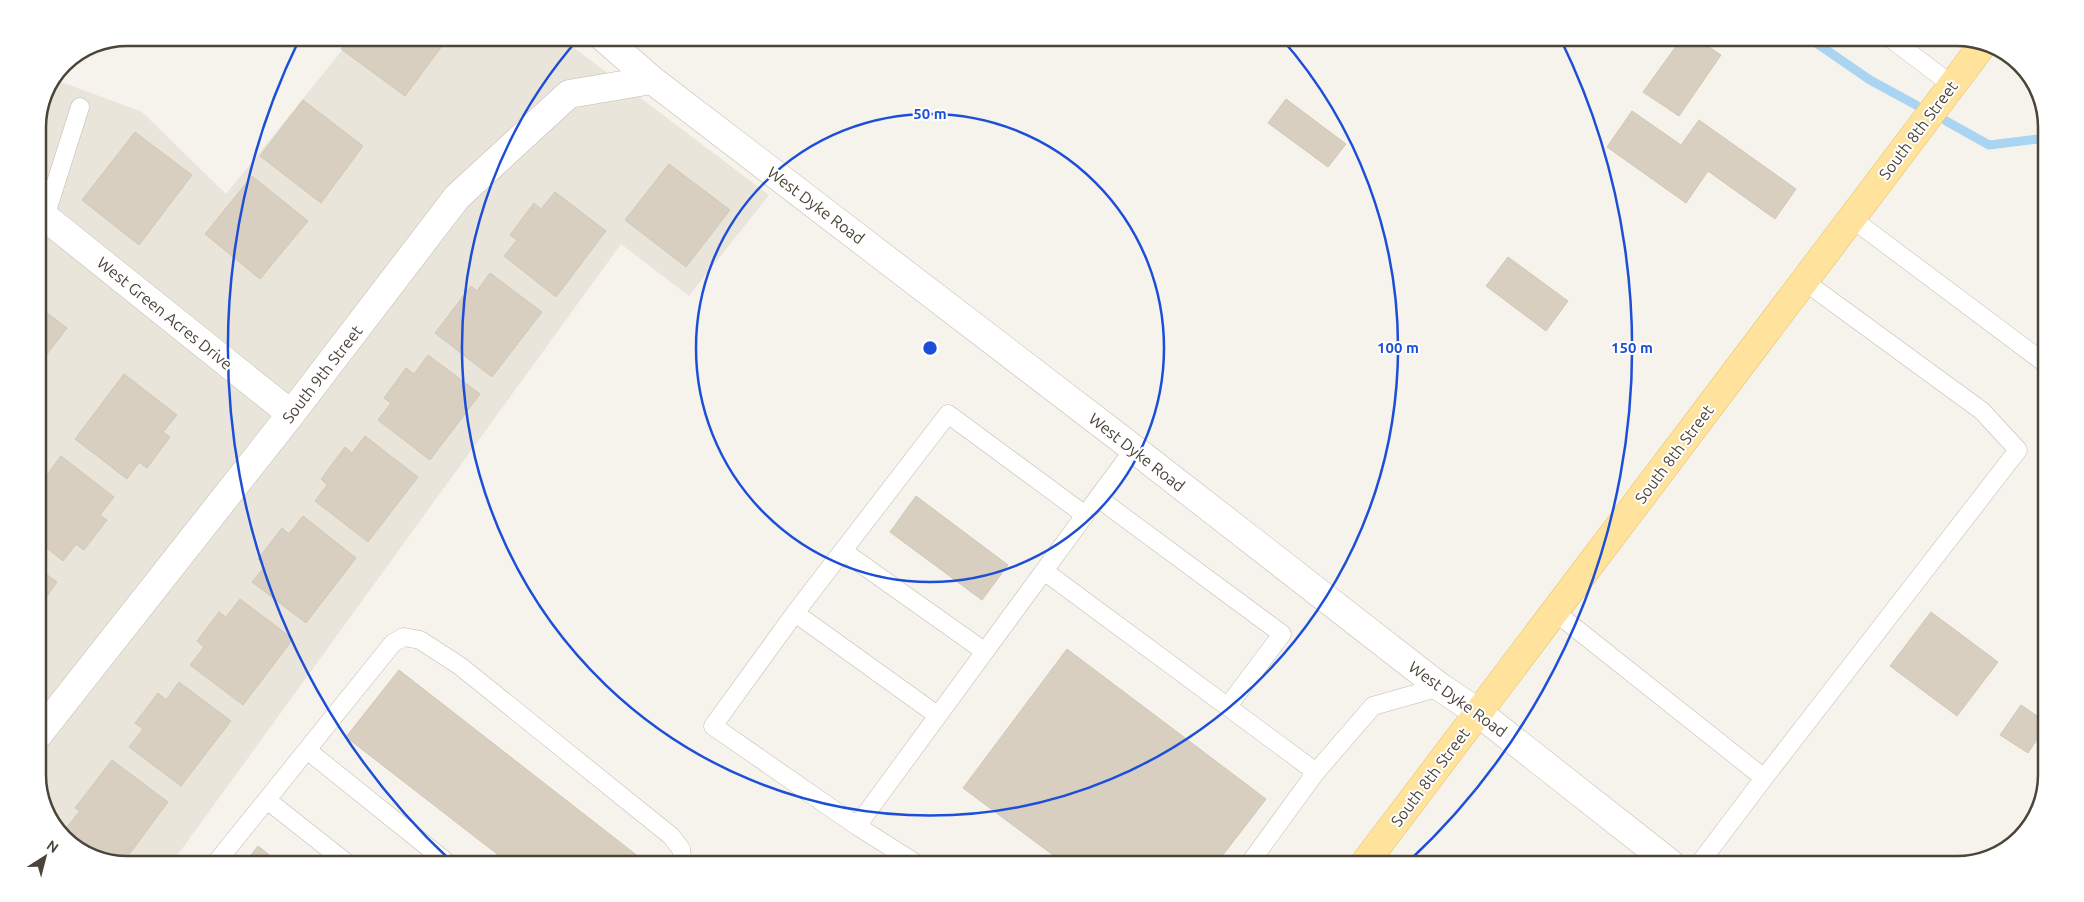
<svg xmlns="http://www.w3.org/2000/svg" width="2084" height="902" font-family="Ubuntu,sans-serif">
<rect width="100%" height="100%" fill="#f6f3ec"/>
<path fill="#eae5da" d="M352 38H561L769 195 689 296 621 244 171 864H127L93 858 56 829 38 781V122L56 80 142 112 226 194Z"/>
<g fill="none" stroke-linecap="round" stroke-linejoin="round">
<path stroke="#a9d4f2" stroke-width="9" d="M1809 38 1870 80 1916 105
M1946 121 1989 145 2046 138"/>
</g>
<path fill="#d8cfc1" stroke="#d3c7b4" d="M350 38H448L405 96 341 49Z
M1682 38H1696L1721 55 1679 116 1643 92Z
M1286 99 1346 144 1328 167 1268 123Z
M303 100 363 146 321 203 260 156Z
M1632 111 1681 145 1699 120 1796 189 1775 219 1708 171 1686 203 1607 147Z
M135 132 192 175 139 245 82 200Z
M669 164 730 210 686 267 625 220Z
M252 176 308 221 260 279 205 234Z
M555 192 606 231 556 297 504 256 517 240 510 235 534 203 541 209Z
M1508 257 1568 301 1546 331 1486 286Z
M490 273 542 312 492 377 435 333 471 286 477 291Z
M38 306 67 328 38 366Z
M428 355 480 394 430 460 378 420 391 403 384 398 406 368 414 374Z
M124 374 177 415 163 432 170 437 147 468 139 462 127 479 75 439Z
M365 436 418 477 368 542 315 501 327 485 321 479 345 447 352 453Z
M61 456 114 497 100 515 107 520 84 550 76 544 63 561 38 541V487Z
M916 496 1008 565 982 600 890 532Z
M303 516 356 558 306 623 252 582 266 565 258 559 282 528 289 534Z
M38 568 57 582 38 609Z
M240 599 293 639 243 705 190 665 204 647 197 641 219 612 226 617Z
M1931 612 1998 662 1957 716 1890 666Z
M1067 649 1266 799 1216 864H1065L963 788Z
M399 670 648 864H510L346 737Z
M179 682 231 721 181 786 129 747 143 729 135 723 158 693 166 700Z
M2021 705 2046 722V726L2028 753 2000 735Z
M112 760 168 802 122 864 110 861 66 828 80 811 75 808Z
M258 846 281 864H244Z"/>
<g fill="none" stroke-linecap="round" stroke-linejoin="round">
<g stroke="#c2bbae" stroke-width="19">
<path id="lane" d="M1890 38 1952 85
M45 217 80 107
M1851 218 2046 364
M1098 498 1282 634 1228 706
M1091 507 1134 449
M843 551 984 651
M1044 571 1316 772
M1555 612 1764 778 1699 864
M795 613 937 715
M307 750 449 864
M1764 778 2018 450 1982 411 1804 281
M267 800 348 864
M857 826 1085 515 948 414 795 613 713 726 857 826 917 864
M215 864 393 643 404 637 420 640 460 666 671 836 681 849 683 864
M1249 864 1316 772 1373 706 1440 687"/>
</g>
<g stroke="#c2bbae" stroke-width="29">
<path id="street" d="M604 38 652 80 1134 449 1440 687 1479 713 1671 864
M38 222 45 217 291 414
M38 735 291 414 457 197 569 94 652 80"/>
</g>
<g stroke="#e6c16a" stroke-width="29">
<path id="primary" d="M1364 864 1984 43"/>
</g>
<use href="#lane" stroke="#fff" stroke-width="18"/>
<use href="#street" stroke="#fff" stroke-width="28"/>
<use href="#primary" stroke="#ffe39c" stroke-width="28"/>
</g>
<g fill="none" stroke="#1d4ed8" stroke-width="2.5">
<circle cx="930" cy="348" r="234"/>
<path d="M1281 38A468 468 0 1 1 579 38"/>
<path d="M451 861A702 702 0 0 1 299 40M1561 40A702 702 0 0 1 1409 861"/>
</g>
<g text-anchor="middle" stroke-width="4" stroke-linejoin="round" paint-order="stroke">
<g font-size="16" fill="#4b4439" stroke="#fff">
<text transform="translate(1918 130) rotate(-53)" y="6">South 8th Street</text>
<text transform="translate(816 205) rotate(37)" y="6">West Dyke Road</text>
<text transform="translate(165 313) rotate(39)" y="6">West Green Acres Drive</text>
<text transform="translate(322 374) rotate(-52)" y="6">South 9th Street</text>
<text transform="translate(1137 452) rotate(38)" y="6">West Dyke Road</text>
<text transform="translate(1674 454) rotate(-53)" y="6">South 8th Street</text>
<text transform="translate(1458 699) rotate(36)" y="6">West Dyke Road</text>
<text transform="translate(1430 777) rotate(-53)" y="6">South 8th Street</text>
</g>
</g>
<path d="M0 0H2084V902H0ZM127 46H1957A81 81 0 0 1 2038 127V775A81 81 0 0 1 1957 856H127A81 81 0 0 1 46 775V127A81 81 0 0 1 127 46Z" fill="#fff" fill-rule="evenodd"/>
<path fill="none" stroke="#4b4439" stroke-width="2.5" d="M127 46H1957A81 81 0 0 1 2038 127V775A81 81 0 0 1 1957 856H127A81 81 0 0 1 46 775V127A81 81 0 0 1 127 46Z"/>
<circle cx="930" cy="348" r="8" fill="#1d4ed8" stroke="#fff" stroke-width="2.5"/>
<g font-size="15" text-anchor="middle" font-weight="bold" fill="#1d4ed8" stroke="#fff" stroke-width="4" stroke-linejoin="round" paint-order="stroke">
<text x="930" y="119">50 m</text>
<text x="1398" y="353">100 m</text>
<text x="1632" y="353">150 m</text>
</g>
<g transform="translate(45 857) rotate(36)" stroke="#ffffff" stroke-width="4" paint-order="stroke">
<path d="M0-4L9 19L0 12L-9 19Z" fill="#4b4439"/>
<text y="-8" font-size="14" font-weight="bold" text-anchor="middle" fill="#4b4439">N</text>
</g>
</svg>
